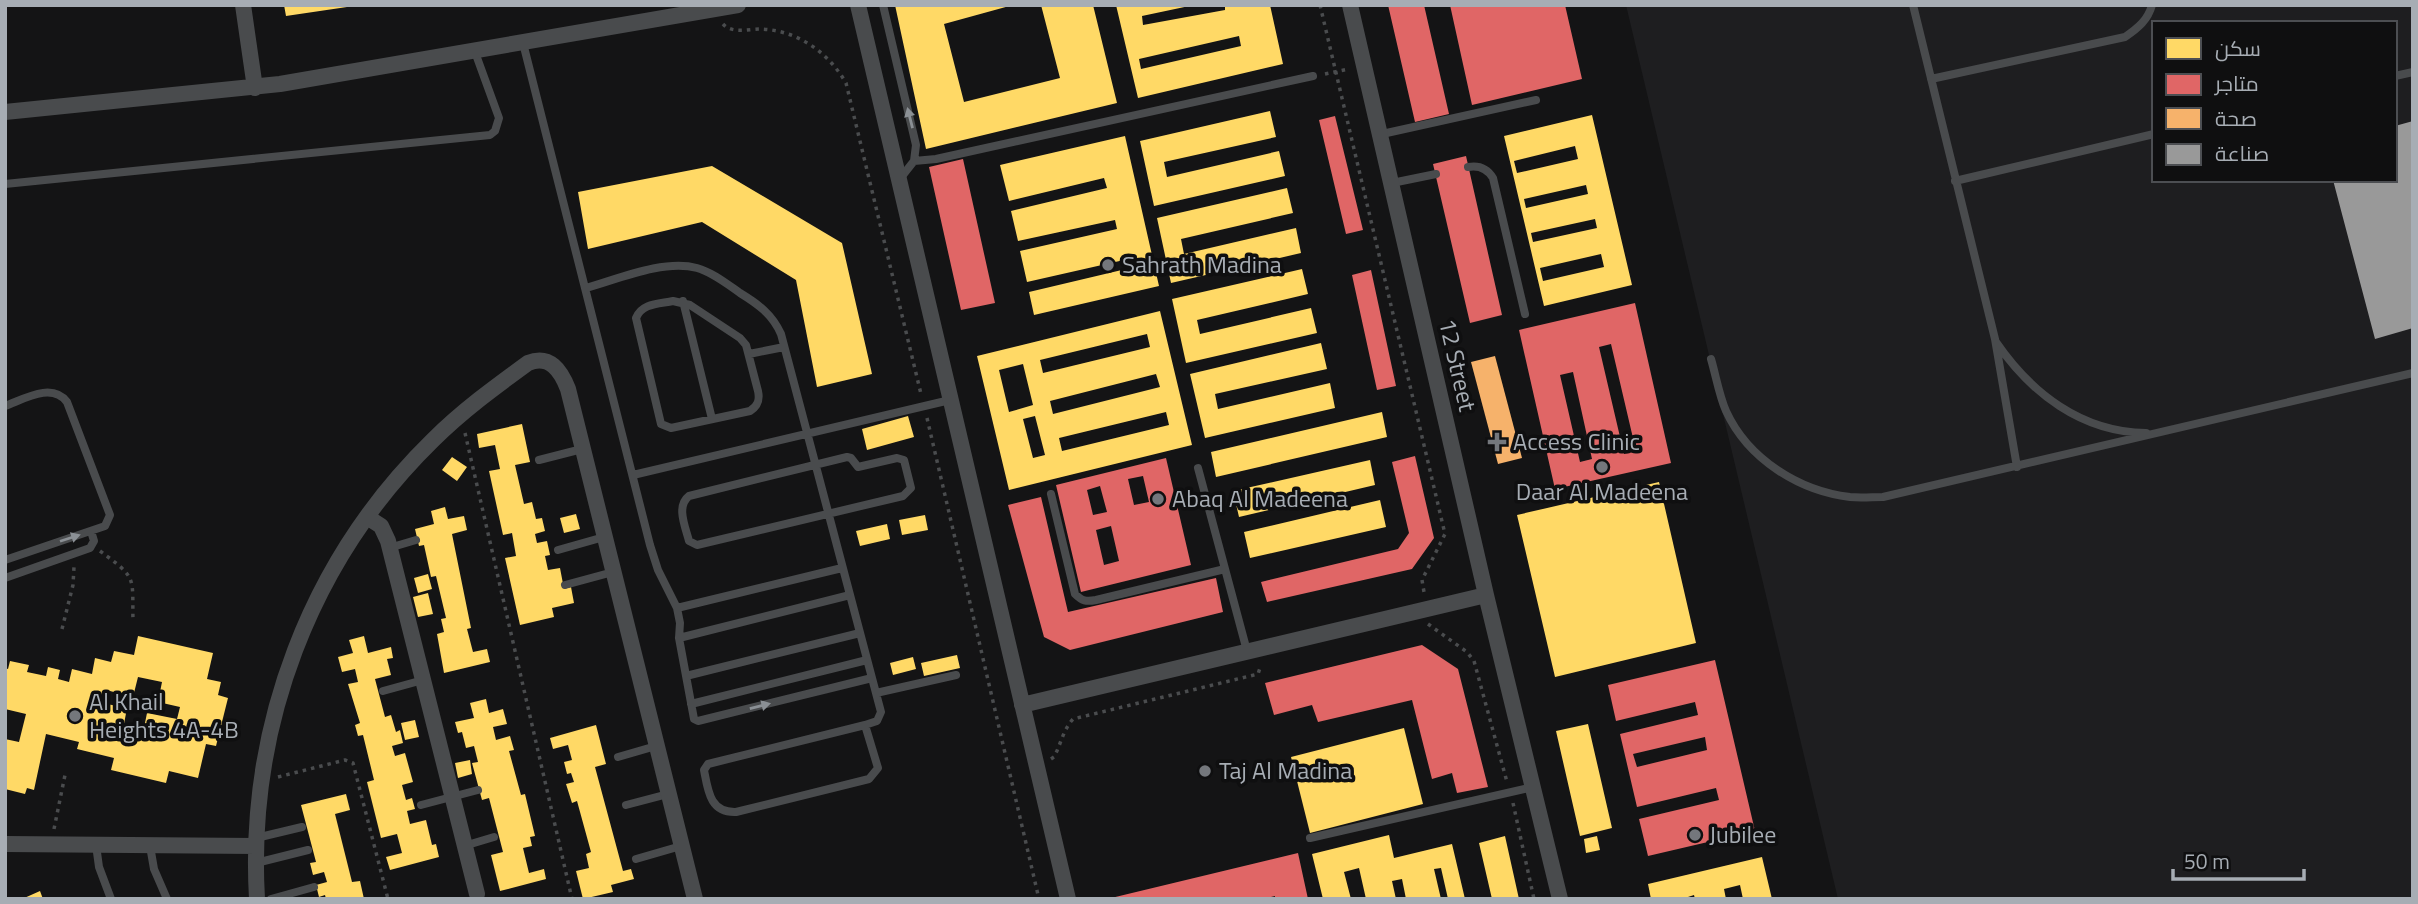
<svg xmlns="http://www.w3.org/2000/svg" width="2418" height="904" font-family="'Titillium Web',Cairo,sans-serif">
<rect width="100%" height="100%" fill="#141415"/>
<path fill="#1e1e20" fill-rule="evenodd" d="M1626 5H2413V899H1838ZM2154 23H2395V180H2154Z"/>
<path fill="#ffd966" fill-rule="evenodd" d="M284 5H347V7L286 16Z
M895 5H1013L944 24 964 102 1060 78 1041 5H1093L1117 103 926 149Z
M1116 5H1194L1142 16 1143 25 1225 10V5H1270L1283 64 1138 98ZM1239 36 1241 46 1141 69 1139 59Z
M1270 111 1276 137 1164 162 1167 177 1279 151 1285 176 1154 206 1140 141Z
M1592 115 1632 285 1544 306 1504 136ZM1575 146 1578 159 1517 173 1514 161ZM1586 185 1588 194 1526 208 1524 199ZM1595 219 1597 228 1533 242 1531 233ZM1601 254 1604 267 1543 281 1540 268Z
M1125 136 1159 286 1034 315 1029 292 1126 269 1124 260 1027 282 1020 251 1117 229 1115 220 1018 241 1011 211 1107 188 1104 178 1009 201 1000 165Z
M712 166 842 243 872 374 817 387 796 280 702 222 588 249 578 192Z
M1287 188 1293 213 1181 239 1184 254 1296 228 1301 253 1171 283 1157 218Z
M1302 269 1308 294 1197 320 1200 334 1311 308 1317 333 1186 363 1172 299Z
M1160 311 1192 445 1009 490 977 356ZM1147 334 1150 347 1043 373 1040 360ZM1023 364 1033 405 1009 412 999 370ZM1156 374 1160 387 1053 414 1050 401ZM1166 412 1169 425 1062 451 1059 438ZM1035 416 1045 455 1033 458 1023 419Z
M1321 343 1327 369 1215 394 1218 409 1330 383 1335 408 1205 438 1190 374Z
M1382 412 1387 437 1216 477 1211 452Z
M908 416 914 437 867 450 862 429Z
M522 424 530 462 515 465 524 504 532 502 536 519 542 518 545 531 535 534 537 543 547 541 550 555 545 556 548 570 560 568 564 589 571 587 574 603 552 608 554 617 520 625 505 558 516 556 512 533 503 535 489 471 500 469 495 445 479 448 477 434Z
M452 457 467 467 457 481 442 470Z
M1370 460 1375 485 1239 517 1233 491Z
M1659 482 1696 643 1555 677 1517 515Z
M1380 500 1386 527 1250 558 1244 532Z
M445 507 448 519 464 516 467 530 452 534 471 628 467 629 473 652 487 649 490 662 444 673 437 634 444 632 441 619 446 618 436 576 431 577 424 545 419 546 415 529 434 524 431 511Z
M576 514 580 529 564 533 560 518Z
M925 515 928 530 902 535 899 520Z
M887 524 890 539 860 546 856 531Z
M428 574 432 589 418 593 414 578Z
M428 593 433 614 418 617 413 597Z
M138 636 213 653 207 679 221 682 218 695 228 698 216 746 206 744 198 778 169 771 166 783 111 770 114 758 77 749 79 742 46 734 34 790 27 788 25 794 5 789V739L19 742 26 714 5 709V668L8 669 10 661 29 665 27 672 46 676 48 667 60 670 58 679 69 682 72 669 92 674 95 658 111 662 114 651 134 655ZM138 677 162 682 158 702 180 707 177 719 147 713 144 728 124 724 127 708 107 704 110 691 133 697Z
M364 636 368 653 391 647 393 658 387 659 391 675 375 679 385 717 391 715 396 732 400 730 403 743 392 746 395 756 405 753 413 782 402 785 406 800 412 798 415 809 407 811 410 824 426 820 432 845 436 844 439 857 390 870 386 857 402 853 397 834 381 838 367 782 374 780 363 735 358 736 355 725 360 723 348 684 358 682 355 669 342 672 338 657 353 653 349 640Z
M957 655 960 668 924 676 921 663Z
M913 657 916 669 893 675 890 663Z
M486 699 489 713 503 709 507 724 493 727 496 740 510 736 514 750 509 751 521 795 525 794 535 836 530 837 532 846 523 848 529 873 544 869 546 879 500 891 491 855 503 852 489 798 482 800 472 763 478 762 474 746 466 748 462 732 458 733 455 722 474 718 470 703Z
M415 720 419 737 405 740 401 723Z
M1588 724 1612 828 1580 836 1556 731Z
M596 725 606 764 595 767 623 871 631 869 634 879 611 885 613 892 583 899 576 871 589 868 586 854 591 852 577 801 572 803 566 784 574 782 571 773 567 774 564 762 572 760 568 745 553 749 550 738Z
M1404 728 1423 804 1310 833 1291 757Z
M470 760 472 774 458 778 455 763Z
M346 794 350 810 335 814 352 882 360 881 364 899H326L325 895 319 897 316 885 327 882 324 872 313 875 310 863 316 862 301 805Z
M1389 835 1394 858 1452 844 1465 899H1448L1441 868 1434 869 1441 899H1406L1402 879 1392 881 1396 899H1366L1359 868 1344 872 1351 899H1323L1312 854Z
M1505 836 1519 899H1492L1479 843Z
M1597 836 1600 850 1586 853 1584 839Z
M1762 857 1772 899H1743L1740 885 1724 889 1726 899H1695L1694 895 1682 899H1651L1648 884Z
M40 891 43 899H22Z"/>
<path fill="#e06666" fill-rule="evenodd" d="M1388 5H1424L1449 114 1415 122Z
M1450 5H1565L1582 79 1472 105Z
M1335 116 1363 230 1346 234 1319 120Z
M1466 156 1502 315 1470 323 1433 164Z
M963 159 995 303 961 310 929 167Z
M1371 270 1396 386 1377 390 1352 275Z
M1635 303 1671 463 1555 489 1519 330ZM1611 344 1636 451 1624 454 1599 347ZM1573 372 1592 459 1580 462 1560 375Z
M1415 456 1434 538 1412 569 1267 602 1261 582 1398 549 1409 533 1392 462Z
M1166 458 1191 565 1081 592 1056 485ZM1143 476 1149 502 1134 505 1128 479ZM1100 486 1107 512 1093 515 1087 490ZM1111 526 1119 561 1104 565 1096 530Z
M1041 497 1068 612 1216 578 1223 612 1070 650 1044 637 1008 505Z
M1422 645 1458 669 1488 787 1457 793 1452 773 1432 779 1412 700 1318 722 1312 705 1274 715 1265 683Z
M1715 660 1755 831 1648 856 1639 819 1719 800 1716 788 1637 807 1620 734 1698 715 1695 702 1616 721 1608 685ZM1705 737 1707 750 1637 767 1633 754Z
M1298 853 1308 899H1275V896L1262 899H1107Z"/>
<path fill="#f6b26b" d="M1495 356 1522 458 1498 464 1471 362Z"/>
<path fill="#999" d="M2413 121V328L2375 339 2333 180H2395V126Z"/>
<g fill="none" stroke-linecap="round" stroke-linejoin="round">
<path stroke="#4a4c4e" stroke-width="3.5" stroke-dasharray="3.5 5" stroke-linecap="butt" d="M1320 5 1445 534 1422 580 1424 592
M723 24C732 34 748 29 760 29 797 30 828 52 846 83L921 394
M1325 74 1349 69
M927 418 1039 899
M465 433 572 899
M100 551C138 579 132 576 133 622
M1428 624 1467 652 1474 661 1507 782
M62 629 73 585 74 567
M1051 759 1054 757C1061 744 1063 730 1073 719L1258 674 1261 665
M278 777 345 760 353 763 388 899
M1513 803 1534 899
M54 829 65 775"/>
<path stroke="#494b4d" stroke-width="8" d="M883 5 916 145 914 161 899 180
M1913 5 1995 339 2017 467
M523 43 650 545 658 570 677 608 680 623 679 638 694 719 698 721 872 678
M2395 76 2413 72
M1931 79 2125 37C2138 28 2148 20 2152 5
M1382 134 1536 100
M914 161 936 159 1313 76
M1468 167C1479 165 1487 168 1493 178L1525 314
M1955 181 2154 134
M1392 183 1436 174
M5 184 490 135 495 131 499 118 475 52
M586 288C618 279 664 259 697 268 712 272 727 284 740 293 758 304 772 314 781 334L881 712 877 721 865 725
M673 301 690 305 740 338 746 345 758 391C760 400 758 406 750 411L671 428 661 424 636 318C642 303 659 304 673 301Z
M683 301 712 419
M1996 342C2031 393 2081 432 2146 433
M749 354 784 347
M1711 359C1716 376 1719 395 1726 411 1748 459 1799 491 1850 497 1861 498 1872 497 1883 497L2413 373
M5 406C24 399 52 382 67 402L110 515 105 526 5 560
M847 457 851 458 858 467 897 458 904 460 911 488 903 496 697 545 689 541C685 526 676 506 689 496Z
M539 460 582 449
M1198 468 1247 651
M633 475 950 400
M1051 494 1075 594C1082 601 1086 602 1096 600L1225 569
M389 548 416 540
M558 550 604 537
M5 578 90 548 94 541 91 531
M565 585 613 572
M677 608 842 568
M679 638 850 595
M686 676 860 633
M383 691 423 680
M876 693 956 675
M691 704 867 660
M865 725 878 768 869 779 736 812C710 813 708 791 704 770L708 764Z
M618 757 656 746
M421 805 478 790
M626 805 668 794
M256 838 302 827
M1310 838 1533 787
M96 845 99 867 111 899
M150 846 154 869 167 899
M464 846 494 837
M636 859 681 846
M256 863 308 850
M271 899 314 887"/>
<path stroke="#494b4d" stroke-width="16" d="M243 5 255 88
M858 5 1068 899
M1350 5 1486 595 1560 899
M5 112 280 84 738 5
M367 517 381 526 388 541 477 894
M1022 705 1486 595
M5 844 256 846
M257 899C247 727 310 560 433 440 462 411 495 387 528 363 550 354 561 371 568 389L695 899"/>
</g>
<defs><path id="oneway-solid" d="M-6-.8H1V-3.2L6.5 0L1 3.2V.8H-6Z" transform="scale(1.75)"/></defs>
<g fill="#8b9095">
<use href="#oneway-solid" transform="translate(910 118) rotate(-104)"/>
<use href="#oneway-solid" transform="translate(70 538) rotate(-18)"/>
<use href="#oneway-solid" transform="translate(760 706) rotate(-14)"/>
</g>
<g fill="#74777c" stroke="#0f0f10" stroke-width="2.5">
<circle cx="1108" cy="265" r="7"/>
<path d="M1493.5 431.5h7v7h7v7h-7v7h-7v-7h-7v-7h7z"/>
<circle cx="1602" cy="467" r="7"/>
<circle cx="1158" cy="499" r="7"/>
<circle cx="75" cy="716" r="7"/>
<circle cx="1205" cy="771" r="7"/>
<circle cx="1695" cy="835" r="7"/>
</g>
<g text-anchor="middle" stroke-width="7" stroke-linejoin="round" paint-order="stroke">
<g font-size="24" fill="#a7adb4" stroke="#0f0f10" text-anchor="start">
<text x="1122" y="273">Sahrath Madina</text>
<text x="1513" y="450">Access Clinic</text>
<text x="1602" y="500" text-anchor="middle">Daar Al Madeena</text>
<text x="1172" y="507">Abaq Al Madeena</text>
<text x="89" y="710">Al Khail<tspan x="89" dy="28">Heights 4A-4B</tspan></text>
<text x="1219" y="779">Taj Al Madina</text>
<text x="1709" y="843">Jubilee</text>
</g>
<g font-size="24" fill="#a7adb4" stroke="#0f0f10">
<text transform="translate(1457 365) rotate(77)" y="8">12 Street</text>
</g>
</g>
<rect width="2418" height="904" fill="none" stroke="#a7adb4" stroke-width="14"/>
<rect x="2152" y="21" width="245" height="161" fill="#0f0f10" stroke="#4c4e52" stroke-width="2"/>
<rect x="2166" y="38" width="35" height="21" fill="#ffd966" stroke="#4c4e52" stroke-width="2"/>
<text x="2215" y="56" font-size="21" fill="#a7adb4">سكن</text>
<rect x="2166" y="74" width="35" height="21" fill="#e06666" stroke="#4c4e52" stroke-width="2"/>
<text x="2215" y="91" font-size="21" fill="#a7adb4">متاجر</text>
<rect x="2166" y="108" width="35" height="21" fill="#f6b26b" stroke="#4c4e52" stroke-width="2"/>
<text x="2215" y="126" font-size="21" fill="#a7adb4">صحة</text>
<rect x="2166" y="144" width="35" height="21" fill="#999999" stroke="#4c4e52" stroke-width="2"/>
<text x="2215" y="161" font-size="21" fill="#a7adb4">صناعة</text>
<path d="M2173 869v10h131v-10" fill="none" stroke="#a7adb4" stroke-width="3.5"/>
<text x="2184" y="869" font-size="21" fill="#a7adb4" stroke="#0f0f10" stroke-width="5" paint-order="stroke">50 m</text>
</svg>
